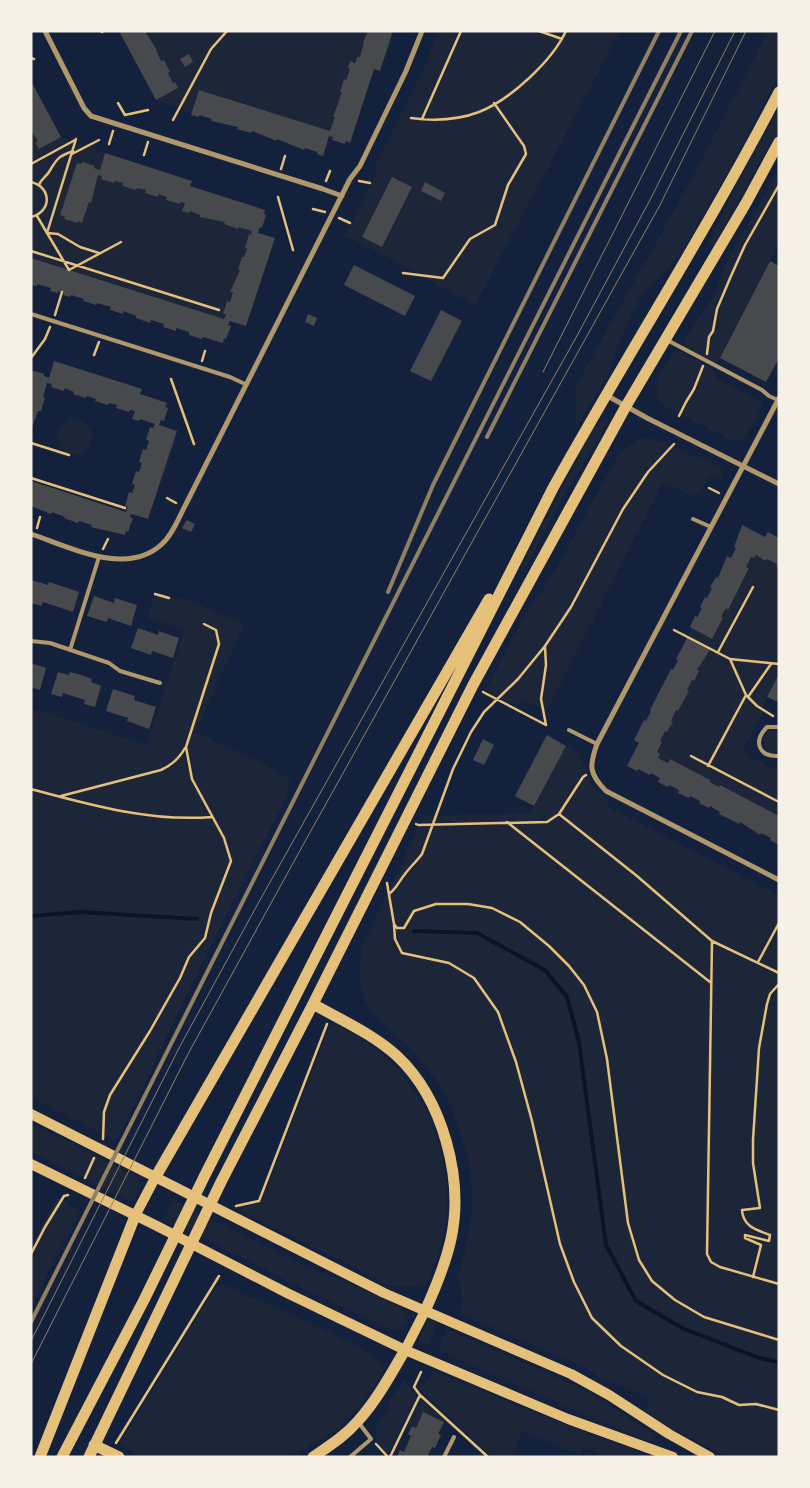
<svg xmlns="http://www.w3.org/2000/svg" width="810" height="1488" font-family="'Alegreya Sans',sans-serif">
<rect width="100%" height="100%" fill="#14213d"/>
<path fill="#1d2539" d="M146 31H368L363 41 364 42 360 57H358L355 63 350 62 348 68 350 69 346 80 344 79 339 104 337 103 333 117H335L330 131 199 90 192 113 156 100 178 88 175 82 173 83 164 60 161 61 156 50 157 49Z
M439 31H620L475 305 428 280 425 276 345 236 378 169 374 167 421 74Z
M768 31H779V75L736 157 686 246 661 277C641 284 622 337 614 356L612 362 614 364 576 428V385L688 186Z
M779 106V128L713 246 708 244 737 184Z
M31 131 38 141 35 142 39 149 61 137 105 153 100 170 94 168 95 166 82 162 81 164 77 163 60 215 65 217 64 219 76 223 78 221 83 222 89 202 91 203 98 175 102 176 101 179 114 183 115 181 123 183V186L136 190 137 188 146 190 145 193 158 197V194L180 204V202L185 203 183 211 189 213 190 211 200 215V217L225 222 224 225 238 229 239 227 252 231 251 235H249L245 248 247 249 244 257H242L238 269 240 270 231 291 233 292 230 302 227 301 224 314H226L224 319 31 258Z
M779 169V243L717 363 686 347 684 341 710 301 718 287 724 266Z
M676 349 714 370 716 378 764 403C758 413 747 441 736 442L664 406C647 384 663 369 676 349Z
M607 419 609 421 607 424 560 503 526 567 522 565 592 430 601 421Z
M58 437a17 17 0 1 1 34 0a17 17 0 1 1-34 0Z
M648 437 721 467 723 478 711 473C706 483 702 491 692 496L663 482 547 711 521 699 517 706 486 690 523 619 554 572 619 454 637 440Z
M756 555 777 564 776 566 779 567V674L767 697 762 714 742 752 773 768 779 767V816L721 785 719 787 710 782V780L670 759 668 763 658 758 657 752 662 742 660 741 665 731 668 732 673 722 671 721 676 710 678 711 689 692 687 690 692 680 694 681 699 671 697 670 710 651 687 638 692 628 713 639 723 618 721 617 726 608 728 609 749 569 746 567 751 557 754 558Z
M153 596 188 599 244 625 195 732 262 763 290 779 283 805 254 859 195 978 118 1138 113 1139 31 1098V708L147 745 184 629 148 618Z
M775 730 779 731V751L773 752 767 750 763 740 768 731Z
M566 746 578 752 592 785 609 800 606 806 779 895V1457H727L669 1427 634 1404 647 1409 649 1397 599 1378 586 1368 460 1313 463 1304 458 1278 466 1249 471 1220 472 1190 469 1160 457 1121 446 1096 431 1073 414 1052 374 1014 365 1001 360 984 361 948 424 816 530 813Z
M331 1025C350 1028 368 1043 383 1055 449 1115 464 1204 427 1284L397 1287 389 1285 241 1211 242 1208 261 1203 329 1027Z
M31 1123 140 1178C142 1185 138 1198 131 1202L31 1152Z
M57 1198 81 1210 31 1307V1246Z
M173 1200 301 1264 355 1286 400 1307 408 1315 407 1324 401 1330 390 1329 312 1293 164 1218Z
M222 1284 254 1299H259L360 1347 385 1367 374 1386 362 1404 334 1432 290 1457H141L119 1444 215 1288Z
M427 1321 437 1324 428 1346 419 1341Z
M447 1329 569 1383 595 1396 651 1432 655 1438 652 1442 636 1437 438 1350Z
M433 1371 520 1407 651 1457H604L585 1447 580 1455 522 1430 517 1443 516 1457H492L417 1387 425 1384Z
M404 1380 417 1395 387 1454 376 1441 377 1438 375 1428 391 1407 388 1402Z
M421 1399 445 1421 444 1422 423 1412 416 1428 408 1424Z"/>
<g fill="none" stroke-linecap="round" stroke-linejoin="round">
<path stroke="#0b132b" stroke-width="4" d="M31 916 81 912 197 919
M414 931 477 933 545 970 567 997 579 1042 606 1245 636 1301 682 1328 759 1358 779 1362"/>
</g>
<path fill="#48494c" d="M119 31H145L157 50H156L161 61 164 60 170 72 168 73 173 83 175 82 178 88 156 100Z
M368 31H393L380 71 374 69 350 143 346 141 345 144 332 140 333 137 329 136 323 156 317 154V152L305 148 304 150 277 139V141L252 131 251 133 237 129 238 127 211 121 212 119 199 115V117L191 115 199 90 330 131 335 117H333L342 92H340L344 79 346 80 350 69 348 68 350 61 355 63 358 56 360 57 364 42H363Z
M189 54 193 62 185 67 180 59Z
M31 81 61 137 39 149 35 142 38 141 31 131Z
M105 153 192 181 190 186 265 210 264 214 266 215 262 228 260 227 258 233 275 238 246 326 230 321 228 325 231 326 226 339 224 338 223 343 203 337 202 339 189 335V332L176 328V331L163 327 164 324 151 320 150 323 136 318V316L123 311V314L110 310 111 307 97 303 96 305 83 301 84 299 71 295 70 297 63 295 64 293 58 291V293L50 291 51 288 37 284V286L31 285V258L224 319 226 314H223L227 301 230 302 233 292H230L240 270H238L242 257H244L247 249 245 248 249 234 251 235 252 231 239 227 238 229 224 224 225 222 200 217V215L190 211 189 213 182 211 185 203 180 202V204L166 200 167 197 158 194V197L145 193 146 190 137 188 136 190 123 186V183L115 181 114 183 101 179 102 176 98 175 91 203 89 202 82 223 78 221 77 223 64 219 65 217 60 215 77 163 81 164 82 162 95 166 94 168 100 170Z
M392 177 412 187 382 247 362 237Z
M425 182 445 193 441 201 421 191Z
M770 261 779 266V358L766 382 720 358Z
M354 265 415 296 405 316 344 285Z
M441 310 462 321 431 381 410 371Z
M308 314 317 318 314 326 305 322Z
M54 361 142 389 140 394 167 403 165 407 168 408 164 421 161 420 159 425 177 431 148 519 131 514 130 517 133 518 128 532 126 531 125 535 91 527 92 525 79 521 78 523 64 518 65 517 52 512 51 514 31 506V481L126 512 128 507 125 506 129 492 132 493 135 485 132 484 136 471 139 472 142 463 139 462 143 449 146 450 149 441 146 440 150 427 153 428 155 424 140 419 139 421 132 419 135 411 130 410 129 412 116 408 117 405 109 403 108 405 95 401 96 399 87 396 86 398 73 394 74 392 65 388 64 391 51 387 52 384 47 383 43 397 45 398 41 411H38L31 430V370L44 374V376L49 378Z
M187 520 195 524 191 532 182 528Z
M742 525 765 537 768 532 779 538V567L776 566 777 564 767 559 766 561 756 555 754 558 751 557 746 567 749 568 728 610 726 608 721 617 723 618 712 639 690 627 695 616 697 617 702 608 700 607 705 597 707 598 712 588 710 587 716 577 718 578 727 556 731 558 736 548 734 547Z
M31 580 48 585 49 582 79 592 73 612 43 602 41 606 31 603Z
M94 596 114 603 115 598 137 605 131 626 108 618 107 622 87 616Z
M138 628 158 635 159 631 179 638 173 658 152 651 151 655 131 648Z
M687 638 710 650 697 670 699 671 694 681 692 680 687 690 689 691 678 711 676 710 671 721 673 722 667 732 665 731 660 741 662 742 657 752 660 754 658 758 668 763 670 759 710 780V782L719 787 720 785 779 816V845L770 840 771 838 761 833 760 835 740 822 739 824 719 814 720 812 710 806 709 808 699 803 700 801 690 796 689 798 678 793 679 790 669 785 668 787 658 782 660 778 651 773 650 775 638 769 637 771 627 766 639 743 634 740 644 720 646 721 651 711 650 710 671 669 673 670 678 660 676 659Z
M31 663 46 668 40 690 31 687Z
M58 672 69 675 70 672 81 675 92 679 91 682 101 686 95 707 84 704 85 700 63 693 62 697 51 694Z
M779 674V700L778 702 767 697Z
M113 689 135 696 134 700 156 707 149 729 127 721 128 718 106 711Z
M547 735 566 746 534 806 515 796Z
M483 739 494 745 484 765 473 760Z
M423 1412 444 1422 438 1434 441 1435 435 1448 432 1447 427 1457H397L400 1450 404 1452 411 1436 408 1434 412 1426 416 1428Z"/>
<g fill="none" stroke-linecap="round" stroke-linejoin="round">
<path stroke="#e5c07b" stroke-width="2.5" d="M539 31 562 39
M102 32 103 31
M31 58 34 59
M118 103 125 115
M125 115 148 110
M411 118C433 121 458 120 479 112 510 100 552 61 566 31
M422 119 461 31
M173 120 211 49 227 31
M76 139 47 233 69 270 121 242
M109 144 113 131
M72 154 99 140
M144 155 148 142
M31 164 75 140
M281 169 285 156
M326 181 330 171
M359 181 370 183
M31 182C52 187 52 212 31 217
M39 185C41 179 46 177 49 172 57 159 57 157 73 151
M278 197 293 250
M313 209 325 212
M37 216 47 233 58 234 80 247 99 253
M339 218 350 223
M31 251 219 310
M403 273 443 278 470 239 495 225 508 185 526 154 524 146 494 103
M55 315 62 292
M707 354 709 337 713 331 717 309 731 276 745 245 779 185
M94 355 99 342
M31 358 45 339 50 327
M202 361 205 351
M171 379 194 444
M679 416 686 402 694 389 703 366
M31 443 69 455
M31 478 125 508
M709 488 719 493
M167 498 176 503
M37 528 40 517
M103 549 108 539
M155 594 169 598
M674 630 730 659 746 695 757 706 773 716
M545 647 546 665 541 699 546 725
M718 652 753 587
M730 659 779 664
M483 692 546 725
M748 697 771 664
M691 756 779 802
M708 766 746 695
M31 789C90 805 151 822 212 817
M61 796 161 770C172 765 179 759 185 748
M559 814 637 876 712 941 779 973
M507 822 710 982
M416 824 418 825 547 822 559 814 583 777 586 775
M387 883 394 924 397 928H404L414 911 436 904H468L492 908 520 922 549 946 569 966 584 985 597 1012 607 1059 628 1223 639 1260 652 1281 675 1300 704 1317 779 1340
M389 894C397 888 399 881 405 874 410 867 417 861 422 854L453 769 471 732 484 712 518 679 545 646 571 607 623 509 648 472 674 444
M394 925 395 939 402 953 449 963 474 978 498 1012 516 1062 532 1121 560 1244 574 1282 592 1318 621 1346 663 1375 697 1392 722 1397 739 1405 756 1404 779 1410
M712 941 707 1254 711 1262 720 1267 779 1284
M758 962 779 923
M103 1139 104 1112 110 1095 150 1031 180 978 189 957 205 938 211 913 231 861 224 838 192 779 186 747 219 644 216 630 204 624
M85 1178 94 1158
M236 1206 259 1201 327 1024
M31 1254 45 1227 64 1196 68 1195
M753 1277 761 1245 745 1238V1235L769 1241 770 1235C757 1230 743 1227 742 1210L760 1208 753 1163V1140L759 1048 767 1004 770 994 779 984
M421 1372 414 1387 420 1395 488 1457
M116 1443 219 1276
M376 1444 388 1457
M390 1457 420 1395"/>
<path stroke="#b1986c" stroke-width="4" d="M31 314 230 377 245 384
M667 340 762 390 769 396 778 400
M693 519 711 527
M31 641 50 643 109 663 120 671 160 683
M70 650 99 557
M779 727H767C753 741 758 757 779 756
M569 730 597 744
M350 1457 371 1439 359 1423
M444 1457 454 1437"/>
<path stroke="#b1986c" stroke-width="5" d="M45 31 84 108 91 116 323 189 342 196
M606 395 647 418 779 484
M779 398 597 744C589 766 589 774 606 791L779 880
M31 534C70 547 127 577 162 544 173 534 179 517 186 504L350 179 360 166 406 71 422 31"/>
<path stroke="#e5c07b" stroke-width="10" d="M31 1114 384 1293 571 1374 609 1395 669 1434 710 1457
M31 1164 155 1225 287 1293 405 1350 568 1419 673 1457
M135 1216 155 1178
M405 1350 425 1311"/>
<path stroke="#e5c07b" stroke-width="11" d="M313 1004C341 1020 373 1034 397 1056 443 1099 464 1179 451 1239 446 1262 435 1289 425 1311
M155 1178 489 599
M94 1445 119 1457
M40 1457 135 1216
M62 1457 144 1300 205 1175 553 488C627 355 709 227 779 92
M89 1457 221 1182 313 1004 473 685 626 406 746 203 779 142
M313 1457C329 1446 345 1436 358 1421 377 1400 391 1374 405 1350"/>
<path stroke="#918062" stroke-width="1" d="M543 372 715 31
M31 1341 179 1048 255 909 578 334 650 200 735 31
M31 1364 188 1054 308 836 660 205 746 31"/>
<path stroke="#918062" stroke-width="4" d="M487 437 692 31
M388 592 433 485 659 31
M31 1322 681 31"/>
</g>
<rect width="810" height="1488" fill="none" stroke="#f6f1e7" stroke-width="65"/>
</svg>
